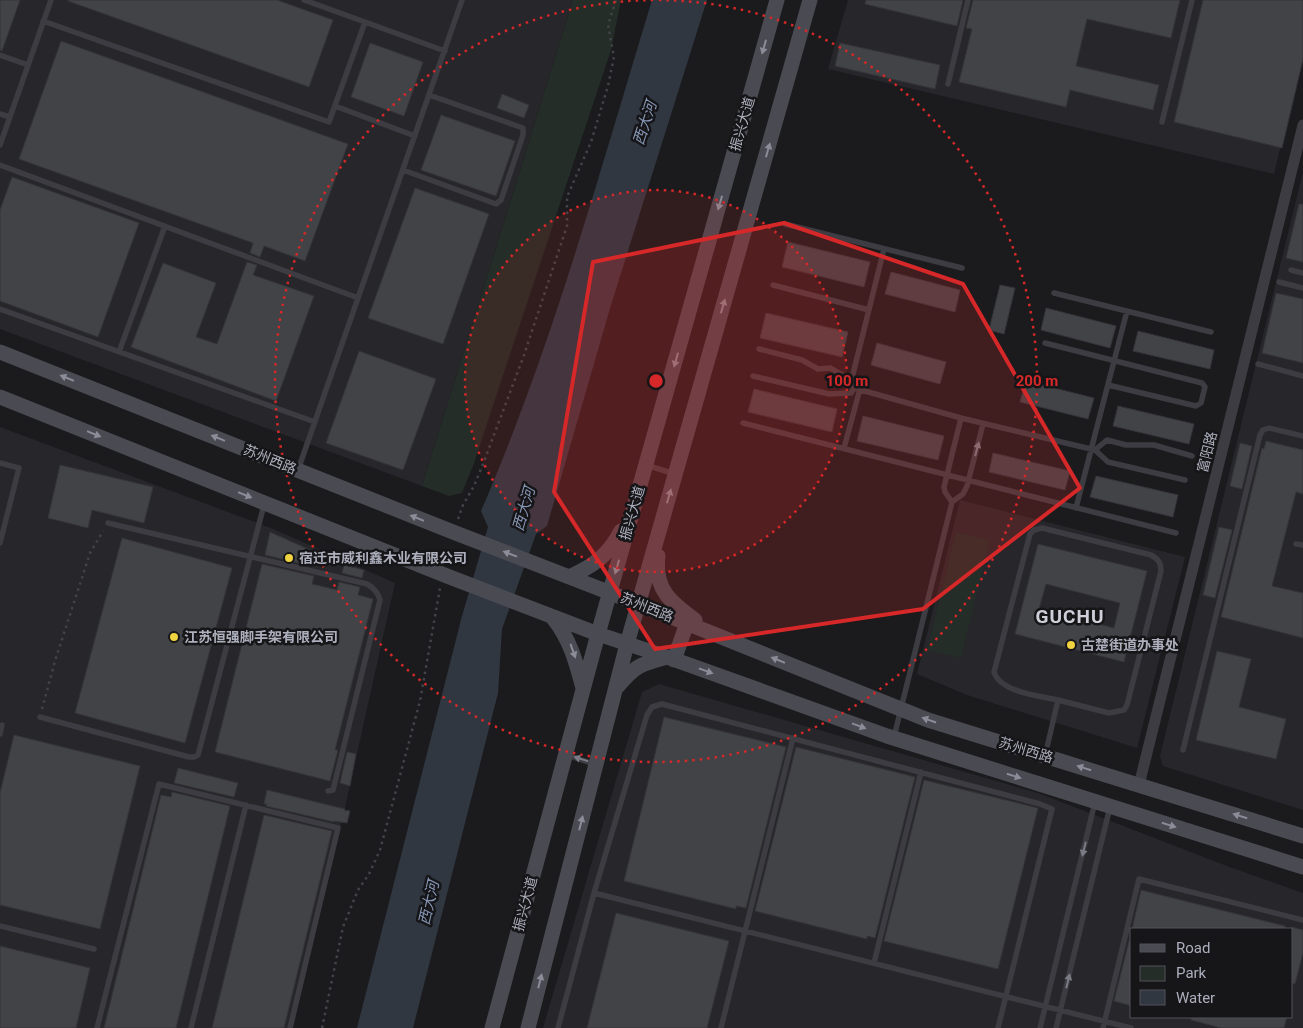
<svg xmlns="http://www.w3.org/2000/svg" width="1303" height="1028" font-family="Roboto,'Noto Sans SC',sans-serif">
  <rect width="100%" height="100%" fill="#1b1b1d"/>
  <path fill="#27262a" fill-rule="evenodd" d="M0,0H573L422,486L0,329Z
    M848,0H1303V54L1274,174L828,69Z
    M1303,172V810L1163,766L1160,756Z
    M0,427L271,528L395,583L346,803L293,1028H0Z
    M960,500L1185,557L1137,748L967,695L917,674Z
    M659,684L1038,793L1227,866L1303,893V1028H543L642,692ZM1132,929H1292V1017H1132Z"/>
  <path fill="#242d27" d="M573,0H621L611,50L473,466L462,493L449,496L422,486Z
    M956,532L990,540L961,658L927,650Z"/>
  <path fill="#303741" d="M652,0H707L611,305L547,526L536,534L502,629L498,693L413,1028H357L462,616L488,527L481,511C552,347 600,171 652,0Z"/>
  <path fill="#424347" stroke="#353539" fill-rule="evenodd" d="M0,0H20L2,51L0,50Z
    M68,0H277L333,20L309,87L68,1Z
    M866,0H963L957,26L865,4Z
    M973,0H1180L1171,38L1087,19L1076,66L1159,85L1153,110L1070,90L1066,107L959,82L972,29L966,28Z
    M1203,0H1303V59L1282,148L1174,122Z
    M61,41L348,144L305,261L264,246L260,257L250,253L253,243L19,159Z
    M370,43L423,62L404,116L351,97Z
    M840,43L940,65L935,89L835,66Z
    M502,94L529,105L524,118L497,108Z
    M441,115L515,141L496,196L421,170Z
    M12,177L139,223L98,337L0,301V210Z
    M415,188L489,214L443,344L368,318Z
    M1299,204H1303V262L1286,258Z
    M788,242L870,262L864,287L782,267Z
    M247,262L257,265L253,275L314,296L276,401L131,347L163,263L216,283L196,337L217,344Z
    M891,272L960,290L955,312L885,294Z
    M1000,285L1015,288L1004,334L989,330Z
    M1276,293L1303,299V363L1262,353Z
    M1046,308L1116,326L1110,348L1041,330Z
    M766,313L848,332L842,357L760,338Z
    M1138,331L1214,350L1210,369L1133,351Z
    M877,343L946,362L940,384L871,365Z
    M359,351L436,379L403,470L326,443Z
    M1026,381L1094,398L1088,419L1020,402Z
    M754,389L837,409L832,432L748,412Z
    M1118,406L1194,424L1189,444L1113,426Z
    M863,416L944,436L938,460L857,441Z
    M1266,441L1303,450V494L1296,492L1272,586L1303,593V638L1221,617L1262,448L1264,449Z
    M1240,443L1252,446L1242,489L1230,486Z
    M993,453L1070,471L1065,490L989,472Z
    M60,465L153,487L144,523L92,510L88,528L48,518Z
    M1096,476L1178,495L1173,517L1090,497Z
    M1219,527L1232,530L1215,598L1203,595Z
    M270,532L319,554L316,567L265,555Z
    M122,538L232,568L185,743L75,713Z
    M1038,544L1147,571L1124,662L1015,634ZM1046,584L1120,603L1114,628L1039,609Z
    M262,564L314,576L312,584L337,590L339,582L360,587L358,595L373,599L335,750H338L330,781L215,752Z
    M344,565L364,570L362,578L342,573Z
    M1217,651L1251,659L1239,707L1286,719L1276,759L1196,740Z
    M664,717L786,747L746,908L736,906V909L624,881Z
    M14,735L140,766L100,929L0,905V793Z
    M796,747L915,777L875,938L867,936V939L755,911Z
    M347,752L356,754L350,786L340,783Z
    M178,768L238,783L234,797L174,783Z
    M924,780L1038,808L998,969L884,941Z
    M267,790L345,809L344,810L350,811L347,823L335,821L334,822L266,806L267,804H264Z
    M172,792L230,806L176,1028H104L161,795L171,797Z
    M264,815L332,831L284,1028H212Z
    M1141,890L1285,926V929H1132Z
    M616,913L729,941L707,1028H587Z
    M1292,927L1303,930V953L1295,984L1292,983Z
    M1129,941H1132V1006L1114,1001Z
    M0,946L90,968L76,1028H0Z
    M1191,1017H1287L1284,1028H1221L1191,1020Z"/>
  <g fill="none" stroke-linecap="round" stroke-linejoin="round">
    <path stroke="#424249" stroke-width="2.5" stroke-dasharray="2.5 4" stroke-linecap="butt" d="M458,519L463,505L474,486L483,464L523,358L567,226V197L591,142L608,86L614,57L608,25L616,0
      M42,709L55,661L90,553L103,531
      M322,1028L343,927L358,890L369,874L380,850L420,701L440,588"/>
    <path stroke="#3c3c42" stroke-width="5.5" d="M304,0L445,51
      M43,21L329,122L365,22
      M0,55L28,65
      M948,84L968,0
      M335,106L415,136
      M0,114L10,117
      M1162,122L1192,0
      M0,145L51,0
      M0,165L358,298
      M403,170L496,204L501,200L523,135V128L429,95
      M785,224L962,268
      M1291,270L1303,273
      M1279,282L1303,288
      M773,285L869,310
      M1054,293L1211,332
      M0,309L315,422
      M1045,343L1202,383L1205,387L1201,403L1196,406L1108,385
      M119,352L165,226
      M1258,364L1303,376
      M753,376L829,394L851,393L854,388L844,376L830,368L818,369L802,360L759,349
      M851,382L884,249
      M854,388L961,418L1095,450
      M743,423L1176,533
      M844,448L860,389
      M0,463L19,468L0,543
      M646,465L675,474
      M298,470L462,0
      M1185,480L1108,462L1095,450L1107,440L1126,445H1154L1192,456
      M952,502L945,492L944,487L961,418
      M1076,508L1127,311
      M108,523L367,584C374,588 378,592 380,600L333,790L328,791
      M1296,544L1303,545
      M40,717L189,757H194L198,755L264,505
      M0,734L2,725
      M894,737L952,502L963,494L967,486L983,424
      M1183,750L1260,435L1263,430L1269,428L1303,436
      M567,755L594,764
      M1045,756L1058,700L1109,713L1124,710L1127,705L1161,571C1161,562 1158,559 1151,555L1042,528L1034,530L1030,534L994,672C1000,692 1039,696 1058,700
      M594,893L1131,1028
      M0,926L94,949
      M874,963L921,772
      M97,1028L159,784L338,828L290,1028
      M191,1028L246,805
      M558,1028L594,893L647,715L652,707L662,704L1040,804L1052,809L998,1028
      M721,1028L793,738
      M1040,1028L1095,802
      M1056,1028L1110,807
      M1103,1028L1139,879L1303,920"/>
    <path stroke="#3c3c42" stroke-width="11" d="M1139,785L1303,125"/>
    <path stroke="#4a4a52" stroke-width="15" d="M0,352L453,532L639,604L928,720L1303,836
      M0,397L447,576L598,634L667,657L887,736L1303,867
      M658,556C654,589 670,602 695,620
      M569,577C593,566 608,556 621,531
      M553,618C570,639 576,662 583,688
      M674,660L687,623
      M618,686C636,665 641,664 667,657
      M492,1028L598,634L777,0
      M528,1028L627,644L810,0"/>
  </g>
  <defs><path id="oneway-solid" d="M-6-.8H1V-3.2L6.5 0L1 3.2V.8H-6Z" transform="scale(1.25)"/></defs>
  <g fill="#8a8c97">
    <use href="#oneway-solid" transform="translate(764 47) rotate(106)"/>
    <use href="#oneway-solid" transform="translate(768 150) rotate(-74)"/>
    <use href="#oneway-solid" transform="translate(720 203) rotate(106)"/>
    <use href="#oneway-solid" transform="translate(723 306) rotate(-74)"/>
    <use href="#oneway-solid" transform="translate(676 360) rotate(106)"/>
    <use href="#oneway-solid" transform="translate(67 378) rotate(-158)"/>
    <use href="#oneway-solid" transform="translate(94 434) rotate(22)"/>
    <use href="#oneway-solid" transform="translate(218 438) rotate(-158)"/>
    <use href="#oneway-solid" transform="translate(245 495) rotate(22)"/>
    <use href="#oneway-solid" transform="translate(669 496) rotate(-74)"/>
    <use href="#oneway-solid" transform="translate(417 518) rotate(-158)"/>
    <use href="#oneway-solid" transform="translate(510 554) rotate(-159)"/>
    <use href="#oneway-solid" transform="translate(617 567) rotate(106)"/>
    <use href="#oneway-solid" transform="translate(573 651) rotate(70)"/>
    <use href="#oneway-solid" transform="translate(778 660) rotate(-158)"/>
    <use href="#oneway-solid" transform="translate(706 671) rotate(20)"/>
    <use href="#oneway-solid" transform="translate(929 720) rotate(-161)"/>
    <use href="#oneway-solid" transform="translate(859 726) rotate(20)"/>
    <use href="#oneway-solid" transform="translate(1084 768) rotate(-163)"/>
    <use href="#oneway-solid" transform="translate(1014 776) rotate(17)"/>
    <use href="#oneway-solid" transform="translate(1240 816) rotate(-163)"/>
    <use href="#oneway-solid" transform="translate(581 823) rotate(-76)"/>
    <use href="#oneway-solid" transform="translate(1169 825) rotate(17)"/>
    <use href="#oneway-solid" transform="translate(540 981) rotate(-76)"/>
  </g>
  <g fill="#7a7b85">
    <use href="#oneway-solid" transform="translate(977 449) rotate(-75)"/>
    <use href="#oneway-solid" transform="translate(581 759) rotate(-163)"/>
    <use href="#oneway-solid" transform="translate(1084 849) rotate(104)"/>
    <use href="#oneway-solid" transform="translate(1068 981) rotate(-76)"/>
  </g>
  <path fill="#d62828" fill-opacity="0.2" stroke="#d62828" stroke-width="4" stroke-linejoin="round" d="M784,223L963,284L1080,488L923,609L655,649L554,492L593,262Z"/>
  <circle cx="656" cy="381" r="191" fill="#d62828" fill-opacity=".12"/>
  <g fill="none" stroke="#d62828" stroke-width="2.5" stroke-dasharray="2.5 5">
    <circle cx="656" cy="381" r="191"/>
    <path d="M659 0A381 381 0 1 1 653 0"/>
  </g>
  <g fill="#efd340" stroke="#161518" stroke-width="2">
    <circle cx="289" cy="558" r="5"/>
    <circle cx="174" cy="637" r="5"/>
    <circle cx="1071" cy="645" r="5"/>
  </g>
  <g text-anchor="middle" stroke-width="5" stroke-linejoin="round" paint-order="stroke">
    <g font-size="14" fill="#adafbc" stroke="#161518">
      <text transform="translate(742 124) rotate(-74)" y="5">振兴大道</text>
      <text transform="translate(1207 452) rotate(-76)" y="5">富阳路</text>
      <text transform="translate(270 459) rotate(22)" y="5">苏州西路</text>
      <text transform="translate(632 513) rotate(-74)" y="5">振兴大道</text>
      <text transform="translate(647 607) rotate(22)" y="5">苏州西路</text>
      <text transform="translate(1026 750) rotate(17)" y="5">苏州西路</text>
      <text transform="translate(525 904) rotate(-75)" y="5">振兴大道</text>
    </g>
    <g font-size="14" font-weight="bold" fill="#adafbc" stroke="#161518" text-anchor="start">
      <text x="299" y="563">宿迁市威利鑫木业有限公司</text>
      <text x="184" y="642">江苏恒强脚手架有限公司</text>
      <text x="1081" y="650">古楚街道办事处</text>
    </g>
    <g font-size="15" font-style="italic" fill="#8697b5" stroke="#161518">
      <text transform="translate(645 123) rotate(-72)" y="5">西大河</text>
      <text transform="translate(524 509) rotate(-74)" y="5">西大河</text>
      <text transform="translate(429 903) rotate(-77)" y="5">西大河</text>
    </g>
    <g font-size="19" font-weight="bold" letter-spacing="1" fill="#cecfd8" stroke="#161518">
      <text x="1070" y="623">GUCHU</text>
    </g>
  </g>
  <circle cx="656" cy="381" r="8" fill="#d62828" stroke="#161518" stroke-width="2.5"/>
  <g font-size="15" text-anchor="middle" font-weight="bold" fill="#d62828" stroke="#161518" stroke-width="5" stroke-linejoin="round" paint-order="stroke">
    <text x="847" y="386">100 m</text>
    <text x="1037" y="386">200 m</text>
  </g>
  <rect x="1130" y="928" width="162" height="90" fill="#161518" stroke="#52535a"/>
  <rect x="1140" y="944" width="25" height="8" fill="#4a4a52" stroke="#52535a"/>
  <text x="1176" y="953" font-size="15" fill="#adafbc">Road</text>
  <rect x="1140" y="966" width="25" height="15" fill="#242d27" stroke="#52535a"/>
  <text x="1176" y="978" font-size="15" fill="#adafbc">Park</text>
  <rect x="1140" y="990" width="25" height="15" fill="#303741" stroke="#52535a"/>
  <text x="1176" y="1003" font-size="15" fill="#adafbc">Water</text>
</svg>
